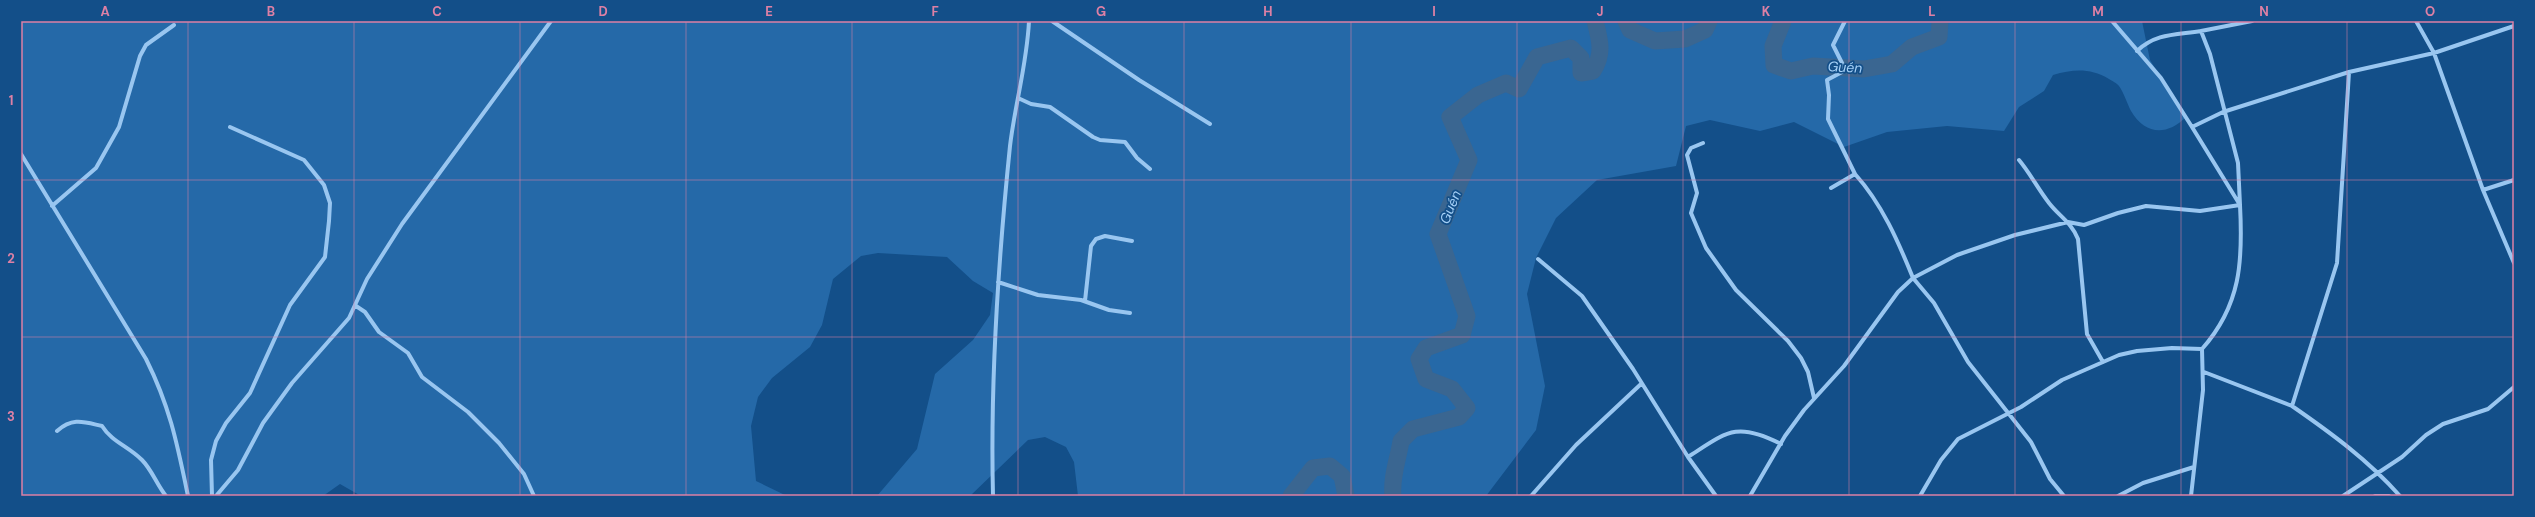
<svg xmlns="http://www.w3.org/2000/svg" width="2535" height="517" font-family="'DM Sans',sans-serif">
  <rect width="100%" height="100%" fill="#134f89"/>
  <path fill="#2569a8" d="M21,21H2142L2150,60L2186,117C2167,136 2145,135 2131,111C2127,103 2124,93 2119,86C2117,83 2112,81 2109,79C2090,68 2074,69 2053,75L2044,91L2019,107L2004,131L1947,126L1887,132L1844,147L1794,122L1760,131L1710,120L1686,126L1676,166L1597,180L1556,218L1536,258L1527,294L1545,386L1536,430L1486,496H1078L1074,462L1066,447L1045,437L1028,440L970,496H877L917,449L935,374L973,340L990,315L993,293L973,281L947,257L878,253L861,256L833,279L822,325L810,347L772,378L758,397L751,426L756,481L787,496H361L340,484L323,496H21Z"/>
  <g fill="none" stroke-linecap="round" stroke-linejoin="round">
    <path stroke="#3a6691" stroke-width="17" d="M1626,21L1630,30L1655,41L1685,39L1705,30L1709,21
      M1783,21L1773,46L1774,65L1791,71L1813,66L1864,69L1892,64L1912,47L1939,37L1940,21
      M1291,496L1313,468L1330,466L1342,476L1346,496
      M1393,496C1391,477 1398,460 1401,441L1413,429L1459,417L1467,408L1452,389L1426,379L1419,359L1426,348L1462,335L1467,316L1438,234L1469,160L1450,117L1478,95L1506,83L1519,89L1537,57L1571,48L1581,58V73L1593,71C1604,54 1600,40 1595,21"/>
    <path stroke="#99c6f0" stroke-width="4" d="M1052,21L1139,80L1210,124
      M1845,21L1833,45L1844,67V71L1827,80L1829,95L1828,119L1855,174
      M2112,21L2161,78L2192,127
      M2252,21L2201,31L2210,54L2238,163L2240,205L2192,127L2223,112L2349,72L2434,53L2514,26
      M2416,21L2434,53L2483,190L2514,263
      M2137,51C2156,33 2176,35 2201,31
      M1018,98L1031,104L1050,107L1093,137L1100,140L1125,142L1137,158L1150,169
      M1703,143L1691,148L1687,155L1697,193L1691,213L1706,248L1736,290L1788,341L1801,358L1808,372L1814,398
      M21,154L146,359C170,407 177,443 188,496
      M2019,160C2030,173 2038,189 2049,203C2059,216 2072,223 2078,239L2087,334L2103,362
      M1831,188L1855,174C1882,204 1898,241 1913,278L1957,255L2015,235L2068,222L2084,225L2118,213L2146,206L2200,211L2240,205C2243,261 2241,305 2202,349
      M2483,190L2514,180
      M52,206L96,168L119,127L140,56L146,45L174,25
      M1538,259L1582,296L1633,369L1688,457L1716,496
      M998,282L1038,295L1081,300L1109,310L1130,313
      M1085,301L1091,246L1096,239L1105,236L1132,241
      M356,306L365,312L379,332L408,353L422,377L468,412L499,443L524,474L534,496
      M2204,372L2292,406L2337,263L2349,72
      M2292,406C2331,433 2368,460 2400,496
      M57,431C73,417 84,422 102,426C112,442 128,446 142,460C152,470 157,485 166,496
      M1688,457C1727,432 1736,421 1781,444
      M212,496L211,460L216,441L226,423L250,393L290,305L325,257L329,221L330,203L324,185L304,160L230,127
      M216,496L238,470L263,423L292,383L349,318L367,279L402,224L551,21
      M993,496C990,379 998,263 1010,146C1015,104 1027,64 1029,21
      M1531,496L1576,445L1641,384
      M1750,496L1785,436L1804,410L1844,366L1898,292L1913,278L1934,303L1968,362L2031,442L2050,479L2064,496
      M1920,496L1941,460L1958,439L2021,407L2062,380L2119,355L2137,351L2172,348L2202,349L2203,390L2191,496
      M2118,496L2143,483L2194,467
      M2343,496L2402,457L2426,435L2443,424L2488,409L2514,387
      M2375,496H2389"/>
  </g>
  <path fill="none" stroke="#dd80a5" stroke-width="1" stroke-opacity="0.55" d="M188,21V496M354,21V496M520,21V496M686,21V496M852,21V496M1018,21V496M1184,21V496M1351,21V496M1517,21V496M1683,21V496M1849,21V496M2015,21V496M2181,21V496M2347,21V496M21,180H2514M21,337H2514"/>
  <g text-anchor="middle" stroke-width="3.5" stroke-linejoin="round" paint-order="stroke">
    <g font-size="14" font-style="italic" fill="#a5d0f7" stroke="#134f89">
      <text transform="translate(1845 67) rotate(3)" y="5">Guén</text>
      <text transform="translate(1450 207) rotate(-68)" y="5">Guén</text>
    </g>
  </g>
  <rect width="2535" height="517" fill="none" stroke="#134f89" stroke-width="44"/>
  <rect x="22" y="22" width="2491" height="473" fill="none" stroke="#dd80a5" stroke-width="1.5"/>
  <g font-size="13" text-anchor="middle" font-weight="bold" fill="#dd80a5">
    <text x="105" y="16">A</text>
    <text x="271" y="16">B</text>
    <text x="437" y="16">C</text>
    <text x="603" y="16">D</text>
    <text x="769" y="16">E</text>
    <text x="935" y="16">F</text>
    <text x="1101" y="16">G</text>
    <text x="1268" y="16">H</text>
    <text x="1434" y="16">I</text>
    <text x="1600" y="16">J</text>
    <text x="1766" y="16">K</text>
    <text x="1932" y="16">L</text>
    <text x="2098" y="16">M</text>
    <text x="2264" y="16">N</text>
    <text x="2430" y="16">O</text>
    <text x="11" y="105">1</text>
    <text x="11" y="263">2</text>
    <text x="11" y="421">3</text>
  </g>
</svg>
